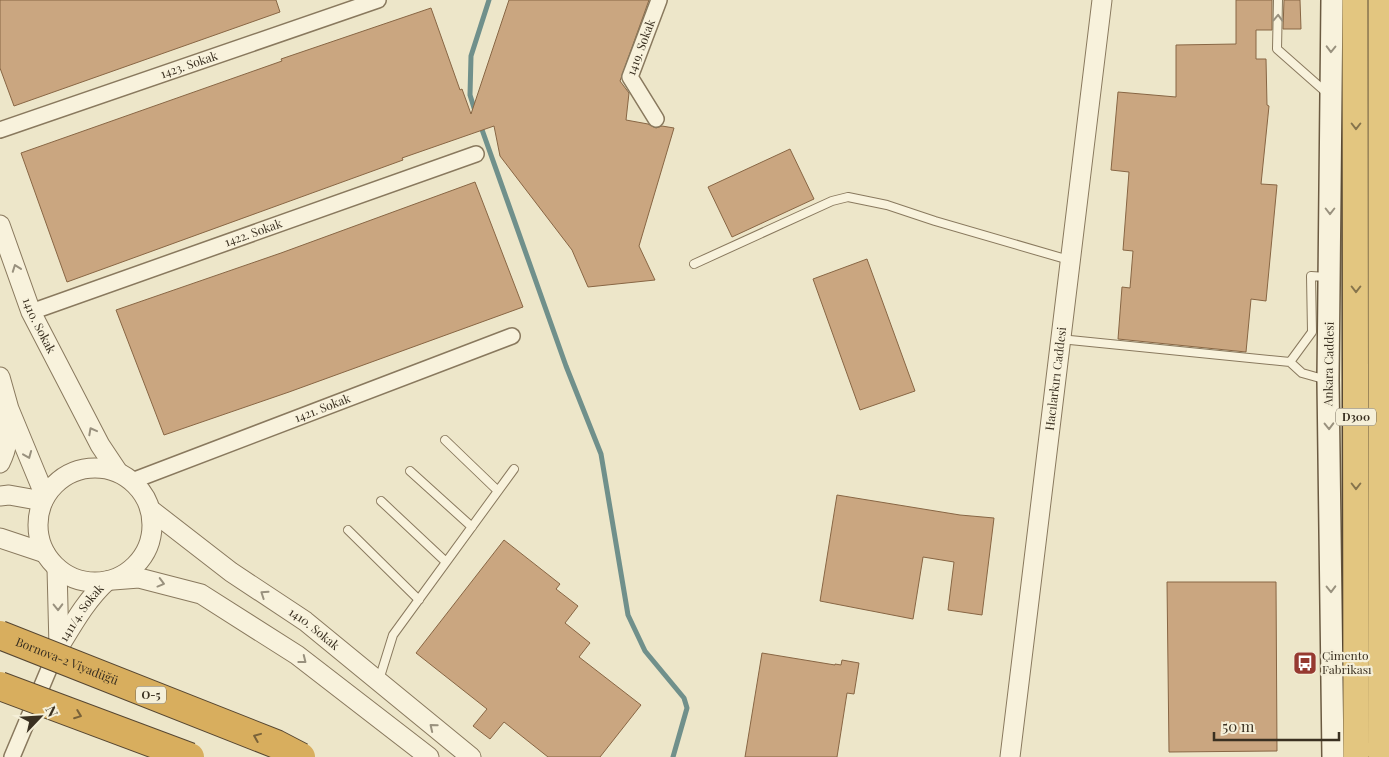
<svg xmlns="http://www.w3.org/2000/svg" width="1389" height="757" font-family="'Playfair Display',serif">
  <rect width="100%" height="100%" fill="#ede6c9"/>
  <g fill="none" stroke-linecap="round" stroke-linejoin="round">
    <path stroke="#70908b" stroke-width="5" d="M475,111L470,95L471,56L489,0
      M480,124L566,366L601,454L628,615L645,651L684,698L687,708L673,757"/>
  </g>
  <path fill="#caa680" stroke="#864" d="M0,0H276L280,12L14,106L0,68Z
    M509,0H649L620,81L629,93L626,120L648,124L656,128L662,126L674,128L639,246L655,280L588,287L572,250L500,156L494,126L402,158L403,160L67,282L21,153L282,61L281,59L431,8L460,90L462,89L471,114Z
    M1236,0H1272V30H1256V59H1266L1267,105L1269,106L1261,184L1277,185L1266,301L1251,299L1246,352L1118,339L1122,287L1130,288L1133,251L1123,250L1129,172L1111,170L1118,92L1176,97V45L1236,44Z
    M1284,0H1300L1301,29H1283Z
    M790,149L814,199L732,237L708,187Z
    M475,182L523,307L289,392L164,435L116,310L281,253Z
    M867,259L915,391L860,410L813,279Z
    M837,495L960,515L994,518L982,615L948,610L954,562L923,557L913,619L820,601Z
    M504,540L560,584L556,589L578,606L565,623L590,643L579,657L641,705L600,757H548L504,722L490,739L473,726L487,709L416,653Z
    M1167,582H1276L1277,751L1169,752Z
    M762,653L835,665V664L841,665L842,660L859,663L854,694L847,693L837,757H745Z"/>
  <g fill="none" stroke-linecap="round" stroke-linejoin="round">
    <g stroke="#89795e" stroke-width="10">
      <path id="service" d="M1278,0L1277,49L1328,94
        M694,264L832,201L848,197L887,205L935,221L1069,260
        M1060,339L1290,362L1302,373L1327,380
        M1290,362L1312,332L1311,276L1327,277
        M445,440L498,491
        M410,471L472,527
        M381,501L446,562
        M348,530L419,600
        M379,680L393,635L514,469"/>
    </g>
    <g stroke="#89795e" stroke-width="18">
      <g id="minor">
        <path id="s1" d="M656,119L630,77L659,0"/>
        <path id="s2" d="M0,130L378,0"/>
        <path id="s3" d="M31,312L476,154"/>
        <path id="s4" d="M132,481L512,336"/>
        <path d="M12,757L57,650"/>
      </g>
    </g>
    <g stroke="#89795e" stroke-width="21">
      <g id="tertiary">
        <path id="s5" d="M0,225L31,312L100,445L118,472"/>
        <path d="M0,377L9,409L45,496"/>
        <path d="M0,463C8,447 9,433 9,415"/>
        <circle cx="95" cy="525" r="57"/>
        <path d="M0,496L9,495L43,501"/>
        <path id="s6" d="M151,510L231,572L305,621L471,757"/>
        <path d="M0,538L45,553"/>
        <path d="M57,568L59,647"/>
        <path d="M113,580L139,578L201,594L297,655L429,757"/>
        <path id="s7" d="M59,647C73,624 87,599 107,581"/>
        <path id="s8" d="M1010,757L1102,0"/>
      </g>
    </g>
    <g stroke="#6b5a41" stroke-width="24">
      <path id="secondary" d="M1332,0L1328,380L1333,757"/>
    </g>
    <g stroke="#574732" stroke-width="28">
      <path id="trunk" d="M1355,0L1356,757
        M1381,0V757"/>
    </g>
    <use href="#service" stroke="#f8f2dc" stroke-width="8"/>
    <use href="#minor" stroke="#f8f2dc" stroke-width="15"/>
    <use href="#tertiary" stroke="#f8f2dc" stroke-width="19"/>
    <use href="#secondary" stroke="#f8f2dc" stroke-width="21"/>
    <use href="#trunk" stroke="#e3c680" stroke-width="25"/>
    <g stroke="#574732" stroke-width="30" stroke-linecap="butt">
      <g id="motorway-bridge">
        <path id="s9" d="M0,635L276,744L301,757"/>
        <path d="M0,686L190,757"/>
      </g>
    </g>
    <use href="#motorway-bridge" stroke="#d8ae5e" stroke-width="28"/>
  </g>
  <defs><path id="oneway-chevron" d="M-2-3.5L2.5 0L-2 3.5" fill="none" stroke-width="1.6" stroke-linecap="round" stroke-linejoin="round" transform="scale(1.25)"/></defs>
  <g stroke="#99917e">
    <use href="#oneway-chevron" transform="translate(1278 18) rotate(-88)"/>
    <use href="#oneway-chevron" transform="translate(1331 49) rotate(91)"/>
    <use href="#oneway-chevron" transform="translate(1330 211) rotate(90)"/>
    <use href="#oneway-chevron" transform="translate(16 268) rotate(-110)"/>
    <use href="#oneway-chevron" transform="translate(1329 426) rotate(89)"/>
    <use href="#oneway-chevron" transform="translate(92 431) rotate(-118)"/>
    <use href="#oneway-chevron" transform="translate(28 455) rotate(68)"/>
    <use href="#oneway-chevron" transform="translate(161 583) rotate(15)"/>
    <use href="#oneway-chevron" transform="translate(1331 589) rotate(89)"/>
    <use href="#oneway-chevron" transform="translate(264 594) rotate(-146)"/>
    <use href="#oneway-chevron" transform="translate(58 607) rotate(89)"/>
    <use href="#oneway-chevron" transform="translate(303 660) rotate(38)"/>
    <use href="#oneway-chevron" transform="translate(433 727) rotate(-141)"/>
  </g>
  <g stroke="#86744c">
    <use href="#oneway-chevron" transform="translate(1356 126) rotate(90)"/>
    <use href="#oneway-chevron" transform="translate(1356 289) rotate(90)"/>
    <use href="#oneway-chevron" transform="translate(1356 486) rotate(90)"/>
  </g>
  <g stroke="#796239">
    <use href="#oneway-chevron" transform="translate(78 715) rotate(21)"/>
    <use href="#oneway-chevron" transform="translate(257 737) rotate(-158)"/>
  </g>
  <defs>
    <g id="bus-square" transform="scale(1.25)"><rect x="-9" y="-9" width="18" height="18" rx="4" fill="#963930" stroke="#f5efd8"/><path d="M-5-6H5V4H4V6H2V4H-2V6H-4V4H-5ZM-3.5-4V0h7V-4ZM-3.5 1.2v1.5H-2V1.2ZM2 1.2v1.5H3.5V1.2Z" fill="#fff"/></g>
  </defs>
  <g fill-rule="evenodd">
    <use href="#bus-square" x="1305" y="663"/>
  </g>
  <g text-anchor="middle" stroke-width="4.5" stroke-linejoin="round" paint-order="stroke">
    <g fill="#f5efd8" stroke="#726958" stroke-width="1">
      <rect x="1336" y="408.5" width="40" height="17" rx="4"/>
      <rect x="136" y="686.5" width="30" height="17" rx="4"/>
    </g>
    <g font-size="11" font-weight="bold" fill="#3a3021">
      <text x="1356" y="421">D300</text>
      <text x="151" y="699">O-5</text>
    </g>
    <g font-size="12" fill="#3a3021" stroke="#f5efd8">
      <text dy="4" stroke="none"><textPath href="#s1" startOffset="81">1419. Sokak</textPath></text>
      <text dy="4" stroke="none"><textPath href="#s2" startOffset="200">1423. Sokak</textPath></text>
      <text dy="4" stroke="none"><textPath href="#s3" startOffset="236">1422. Sokak</textPath></text>
      <text dy="4" stroke="none"><textPath href="#s5" startOffset="108">1410. Sokak</textPath></text>
      <text transform="translate(1329 364) rotate(-89)" y="4">Ankara Caddesi</text>
      <text dy="4" stroke="none"><textPath href="#s8" startOffset="381">Hacılarkırı Caddesi</textPath></text>
      <text dy="4" stroke="none"><textPath href="#s4" startOffset="204">1421. Sokak</textPath></text>
      <text dy="4" stroke="none"><textPath href="#s7" startOffset="41">1411/4. Sokak</textPath></text>
      <text dy="4" stroke="none"><textPath href="#s6" startOffset="202">1410. Sokak</textPath></text>
      <text dy="4" stroke="none"><textPath href="#s9" startOffset="72">Bornova-2 Viyadüğü</textPath></text>
    </g>
    <g font-size="12" fill="#3a3021" stroke="#f5efd8" text-anchor="start">
      <text x="1322" y="660">Çimento<tspan x="1322" dy="14">Fabrikası</tspan></text>
    </g>
  </g>
  <g transform="translate(40 717) rotate(65)" stroke="#f5efd8" stroke-width="4" paint-order="stroke">
  <path d="M0-4L9 19L0 12L-9 19Z" fill="#3a3021"/>
  <text y="-8" font-size="14" font-weight="bold" text-anchor="middle" fill="#3a3021">N</text>
  </g>
  <path d="M1214 732v8h125v-8" fill="none" stroke="#3a3021" stroke-width="2.5"/>
  <text x="1222" y="732" font-size="15" fill="#3a3021" stroke="#f5efd8" stroke-width="4" paint-order="stroke">50 m</text>
</svg>
